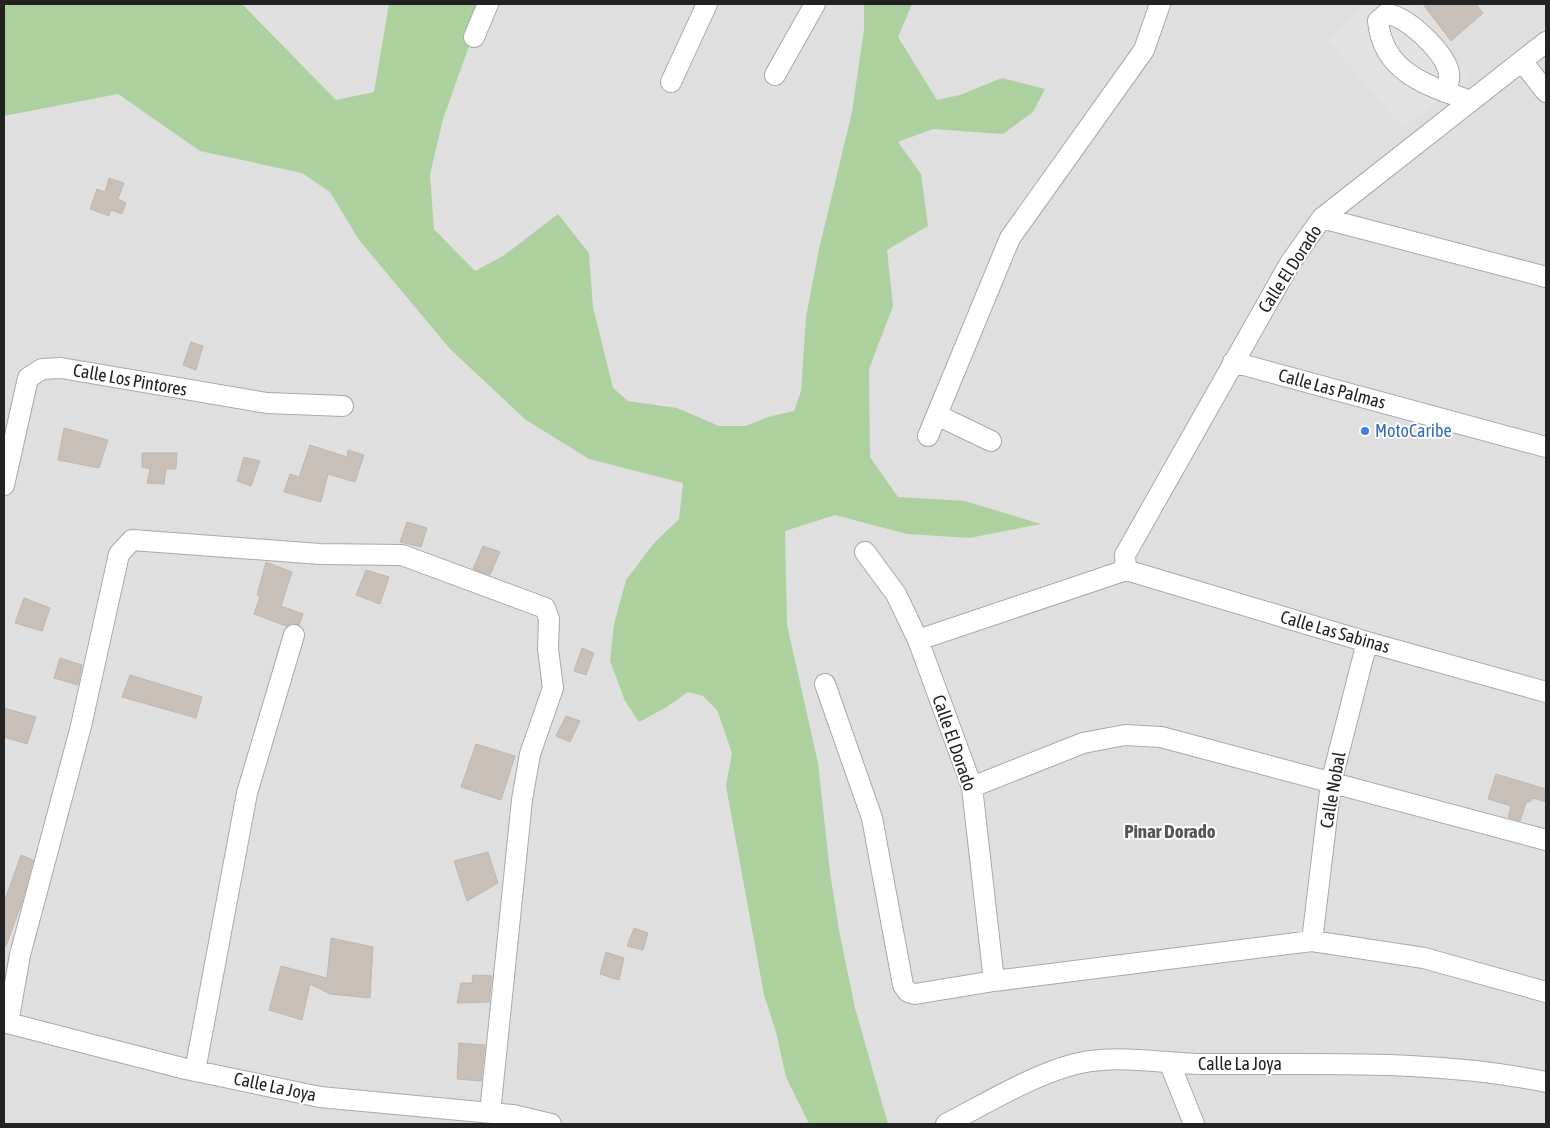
<svg xmlns="http://www.w3.org/2000/svg" width="1550" height="1128" font-family="'Asap Condensed',sans-serif">
  <rect width="100%" height="100%" fill="#f2efe9"/>
  <path fill="#e0dfdf" d="M4,4H1546V1124H4Z"/>
  <path fill="#add19e" d="M4,4H242L336,100L374,92L389,4H484L443,119L430,175L434,229L475,271L503,256L558,214L589,253L593,307L613,388L628,401L677,408L719,426H746L768,417L794,411L801,391L806,317L819,249L852,112L864,29V4H912L898,37L937,100L960,95L1002,78L1045,89L1033,112L1003,134L933,129L898,142L921,174L928,226L887,250L893,306L869,369L870,457L898,497L965,501L1041,524L969,538L907,534L835,515L785,531L787,625L818,763L830,872L839,930L855,1008L888,1124H809L786,1077L776,1032L764,995L726,786L732,753L717,710L703,696L688,692L667,707L639,722L625,701L610,661L614,624L626,580L654,543L679,519L683,483L589,459L526,420L450,349L359,240L330,192L302,173L200,151L118,94L4,116Z"/>
  <path fill="#e2e2e2" d="M1364,4H1415L1470,79L1402,127L1328,41Z"/>
  <path fill="#c7bfb8" stroke="#c4b6ab" d="M1423,4H1476L1483,13L1451,41Z
    M109,178L124,183L118,199L126,203L122,214L111,210L109,216L90,209L97,189L105,192Z
    M191,342L203,346L196,370L183,365Z
    M64,428L108,440L99,468L58,460Z
    M310,445L347,457L348,450L364,455L355,482L328,474L321,502L284,492L290,474L299,477Z
    M142,453H177L176,469H166L164,484L147,483L150,469L142,467Z
    M244,457L260,461L251,486L237,481Z
    M407,522L427,528L421,547L400,542Z
    M483,546L500,552L490,575L473,569Z
    M266,562L292,572L281,606L303,614L299,625L292,623L286,626L254,614L260,596L257,595Z
    M366,570L389,577L380,604L356,595Z
    M24,598L50,608L42,631L15,623Z
    M582,648L594,653L586,675L574,671Z
    M60,658L82,665L78,685L54,678Z
    M130,675L202,697L196,718L122,697Z
    M4,708L36,717L27,744L4,737Z
    M566,716L580,721L570,742L556,736Z
    M476,744L515,756L501,800L461,787Z
    M1496,774L1546,789V802L1533,798L1531,801L1526,803L1520,821L1508,817L1511,806L1488,799Z
    M488,852L498,883L467,901L454,861Z
    M21,855L33,860L22,902L6,946L4,945V902Z
    M634,928L648,933L643,950L627,946Z
    M331,938L373,947L370,998L330,994L310,984L302,1020L269,1010L281,966L327,978Z
    M606,952L624,958L619,980L600,974Z
    M473,975L492,976L489,1002L457,1003L461,983H472Z
    M459,1043L485,1045L481,1081L457,1079Z"/>
  <g fill="none" stroke-linecap="round" stroke-linejoin="round">
    <g stroke="#a9a9a9" stroke-width="22">
      <path id="minor" d="M474,37L488,4
        M1522,61L1546,92
        M775,75L815,4
        M671,82L707,4
        M1445,92C1448,84 1451,78 1448,69C1441,49 1407,16 1386,14L1378,21C1383,73 1428,86 1471,101
        M1322,218L1546,277
        M1233,362L1546,447
        M937,415L991,441
        M928,436L1010,238L1144,50L1160,4
        M4,485L28,378L42,369L61,368L267,403L343,406
        M865,552L896,594L918,640L972,787L994,981
        M1126,570L1125,555L1290,263L1322,218L1546,42
        M1126,570L1367,642L1546,692
        M918,640L1126,570
        M825,684L872,818L903,985L908,992L915,994L994,981L1312,941L1424,958L1546,992
        M972,787L1083,743L1125,735L1161,737L1546,840
        M1312,941L1331,783L1367,642
        M4,1022L186,1069L320,1097L513,1115L551,1124
        M8,1023L20,955L81,726L119,554L132,540L320,554L402,555L545,608L549,619L548,649L553,688L530,754L522,800L490,1113
        M1170,1064L1194,1124
        M195,1071L247,793L294,635
        M946,1124C987,1103 1045,1067 1091,1061C1129,1056 1169,1064 1208,1064C1321,1065 1435,1059 1546,1082"/>
    </g>
    <use href="#minor" stroke="#fff" stroke-width="20"/>
  </g>
  <circle fill="#3f7fe0" stroke="#fff" stroke-width="2" cx="1365" cy="431" r="5"/>
  <g text-anchor="middle" stroke-width="4" stroke-linejoin="round" paint-order="stroke">
    <g font-size="18" fill="#222" stroke="#fff">
      <text transform="translate(1290 269) rotate(-57)" y="6">Calle El Dorado</text>
      <text transform="translate(130 380) rotate(10)" y="6">Calle Los Pintores</text>
      <text transform="translate(1332 389) rotate(15)" y="6">Calle Las Palmas</text>
      <text transform="translate(1335 632) rotate(16)" y="6">Calle Las Sabinas</text>
      <text transform="translate(954 743) rotate(71)" y="6">Calle El Dorado</text>
      <text transform="translate(1333 790) rotate(-80)" y="6">Calle Nobal</text>
      <text x="1240" y="1070">Calle La Joya</text>
      <text transform="translate(275 1087) rotate(12)" y="6">Calle La Joya</text>
    </g>
    <g font-size="18" fill="#366cbe" stroke="#fff" text-anchor="start">
      <text x="1375" y="437">MotoCaribe</text>
    </g>
    <g font-size="19" font-weight="bold" fill="#555" stroke="#fff">
      <text x="1170" y="838">Pinar Dorado</text>
    </g>
  </g>
  <rect width="1550" height="1128" fill="none" stroke="#222222" stroke-width="10"/>
</svg>
